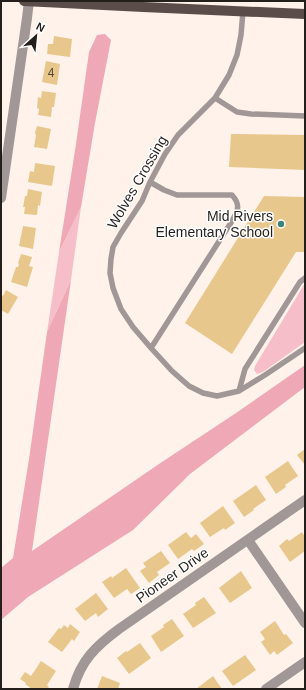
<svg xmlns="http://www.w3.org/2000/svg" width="306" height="690" font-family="Helvetica,sans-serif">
  <rect width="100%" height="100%" fill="#fff2ea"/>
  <path fill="#f6bec8" d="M81,207L71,280L47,332L59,252Z
    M305,283V342L263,372L257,374L254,370L255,366Z"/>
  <path fill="#efa8b5" d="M105,34L111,40L95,123L81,207L59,252L76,144L89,52L97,35Z
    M71,280L32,551L159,464L239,411L305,365V387L190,474L133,530L28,597L1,620V568L13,558L29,459L47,332Z"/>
  <path fill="#e8c78c" d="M54,36L72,39L70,57L47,54L48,44H53Z
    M46,61L60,64L57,85L42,82Z
    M42,91L56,93L54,107H52L51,117L38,115L39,109L37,108L38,97L41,98Z
    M37,126L51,129L47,149L34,147L36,135L35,133Z
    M231,134L305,135V170L229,167Z
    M35,163L55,166L52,186L28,182L30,171L34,172Z
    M28,189L42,192L40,206L38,205L37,215L24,214L25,207H23L25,196H27Z
    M264,196L305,197V252H296L232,354L185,323Z
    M23,226L36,228L33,249L19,246Z
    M21,254L32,257L29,266L33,267L27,287L11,282L16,267H18L19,264L18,263Z
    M6,290L18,297L8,314L1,310V295L3,296Z
    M305,449V465L297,455Z
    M288,461L298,476L285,485L286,487L276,494L265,477Z
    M256,485L266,500L253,509L254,510L244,517L233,501Z
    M223,506L235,523L225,530L224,528L210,537L200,523Z
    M186,532L191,538L196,534L204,544L194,551L192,549L178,559L168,545Z
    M302,532L305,537V551L290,562L279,546L287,539L289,541Z
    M161,551L170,563L157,572L159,575L149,583L140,571L146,567L143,563Z
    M126,568L140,588L131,594L127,589L114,598L102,582L111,576L112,578Z
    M241,571L252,588L230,603L219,588Z
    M96,593L108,609L98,617L96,613L85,621L75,609Z
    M204,597L216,613L193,628L183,614L196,605L195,603Z
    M172,619L184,636L161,652L151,636L164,627L163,625Z
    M275,621L284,635L286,634L293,643L277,655L274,651L270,655L261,642L265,639L260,632Z
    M70,624L80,632L74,641L72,639L62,652L48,642L59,628L61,629L64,625L68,628Z
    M140,643L151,658L129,674L117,658L126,651L127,652Z
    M245,655L256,670L233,686L222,671Z
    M41,661L56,671L47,685L49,687L47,689H32L25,684L26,683L20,679L25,672L31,676Z
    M102,676L120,683L118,689H97Z
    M213,676L222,689H196Z"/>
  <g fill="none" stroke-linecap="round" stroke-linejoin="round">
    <path stroke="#a09796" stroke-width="5.5" d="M243,11L241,35L237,55L229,75L215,98L178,135L165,154L150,182L142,201L121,233L113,247L111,259L110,273L113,288L121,309L133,327L151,348L172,371L189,386L203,393L217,396L239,391L265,375L305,348
      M215,98L237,112L251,114L305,116
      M150,182L164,190L177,195H232C241,205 238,210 232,221L151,348
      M239,391L245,369L300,282L305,278"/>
    <path stroke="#a09796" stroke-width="10" d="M1,198L27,18L29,1
      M248,540L305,623
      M73,689C81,660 96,646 119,629L305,500
      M266,689L305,662"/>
    <path stroke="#5a4c49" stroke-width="10" d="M24,1L143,7L305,14"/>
  </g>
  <circle fill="#3e837a" stroke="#fff" stroke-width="1.5" cx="281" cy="224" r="4"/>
  <g text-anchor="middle" stroke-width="3" stroke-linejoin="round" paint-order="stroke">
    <g font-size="12" fill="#564937">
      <text x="51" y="77">4</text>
    </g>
    <g font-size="14" fill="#251f1b" stroke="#fff">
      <text transform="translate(137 182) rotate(-60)" y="5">Wolves Crossing</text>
      <text transform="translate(172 575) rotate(-35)" y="5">Pioneer Drive</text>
    </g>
    <g font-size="14" fill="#251f1b" stroke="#fff" text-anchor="end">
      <text x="273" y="221">Mid Rivers<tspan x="273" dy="16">Elementary School</tspan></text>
    </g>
  </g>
  <rect width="306" height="690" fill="none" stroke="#251f1b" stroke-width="4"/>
  <g transform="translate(36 36) rotate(27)" stroke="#ffffff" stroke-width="3" paint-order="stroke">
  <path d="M0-3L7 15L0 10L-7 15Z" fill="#251f1b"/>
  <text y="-6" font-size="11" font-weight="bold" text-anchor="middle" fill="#251f1b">N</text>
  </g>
</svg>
